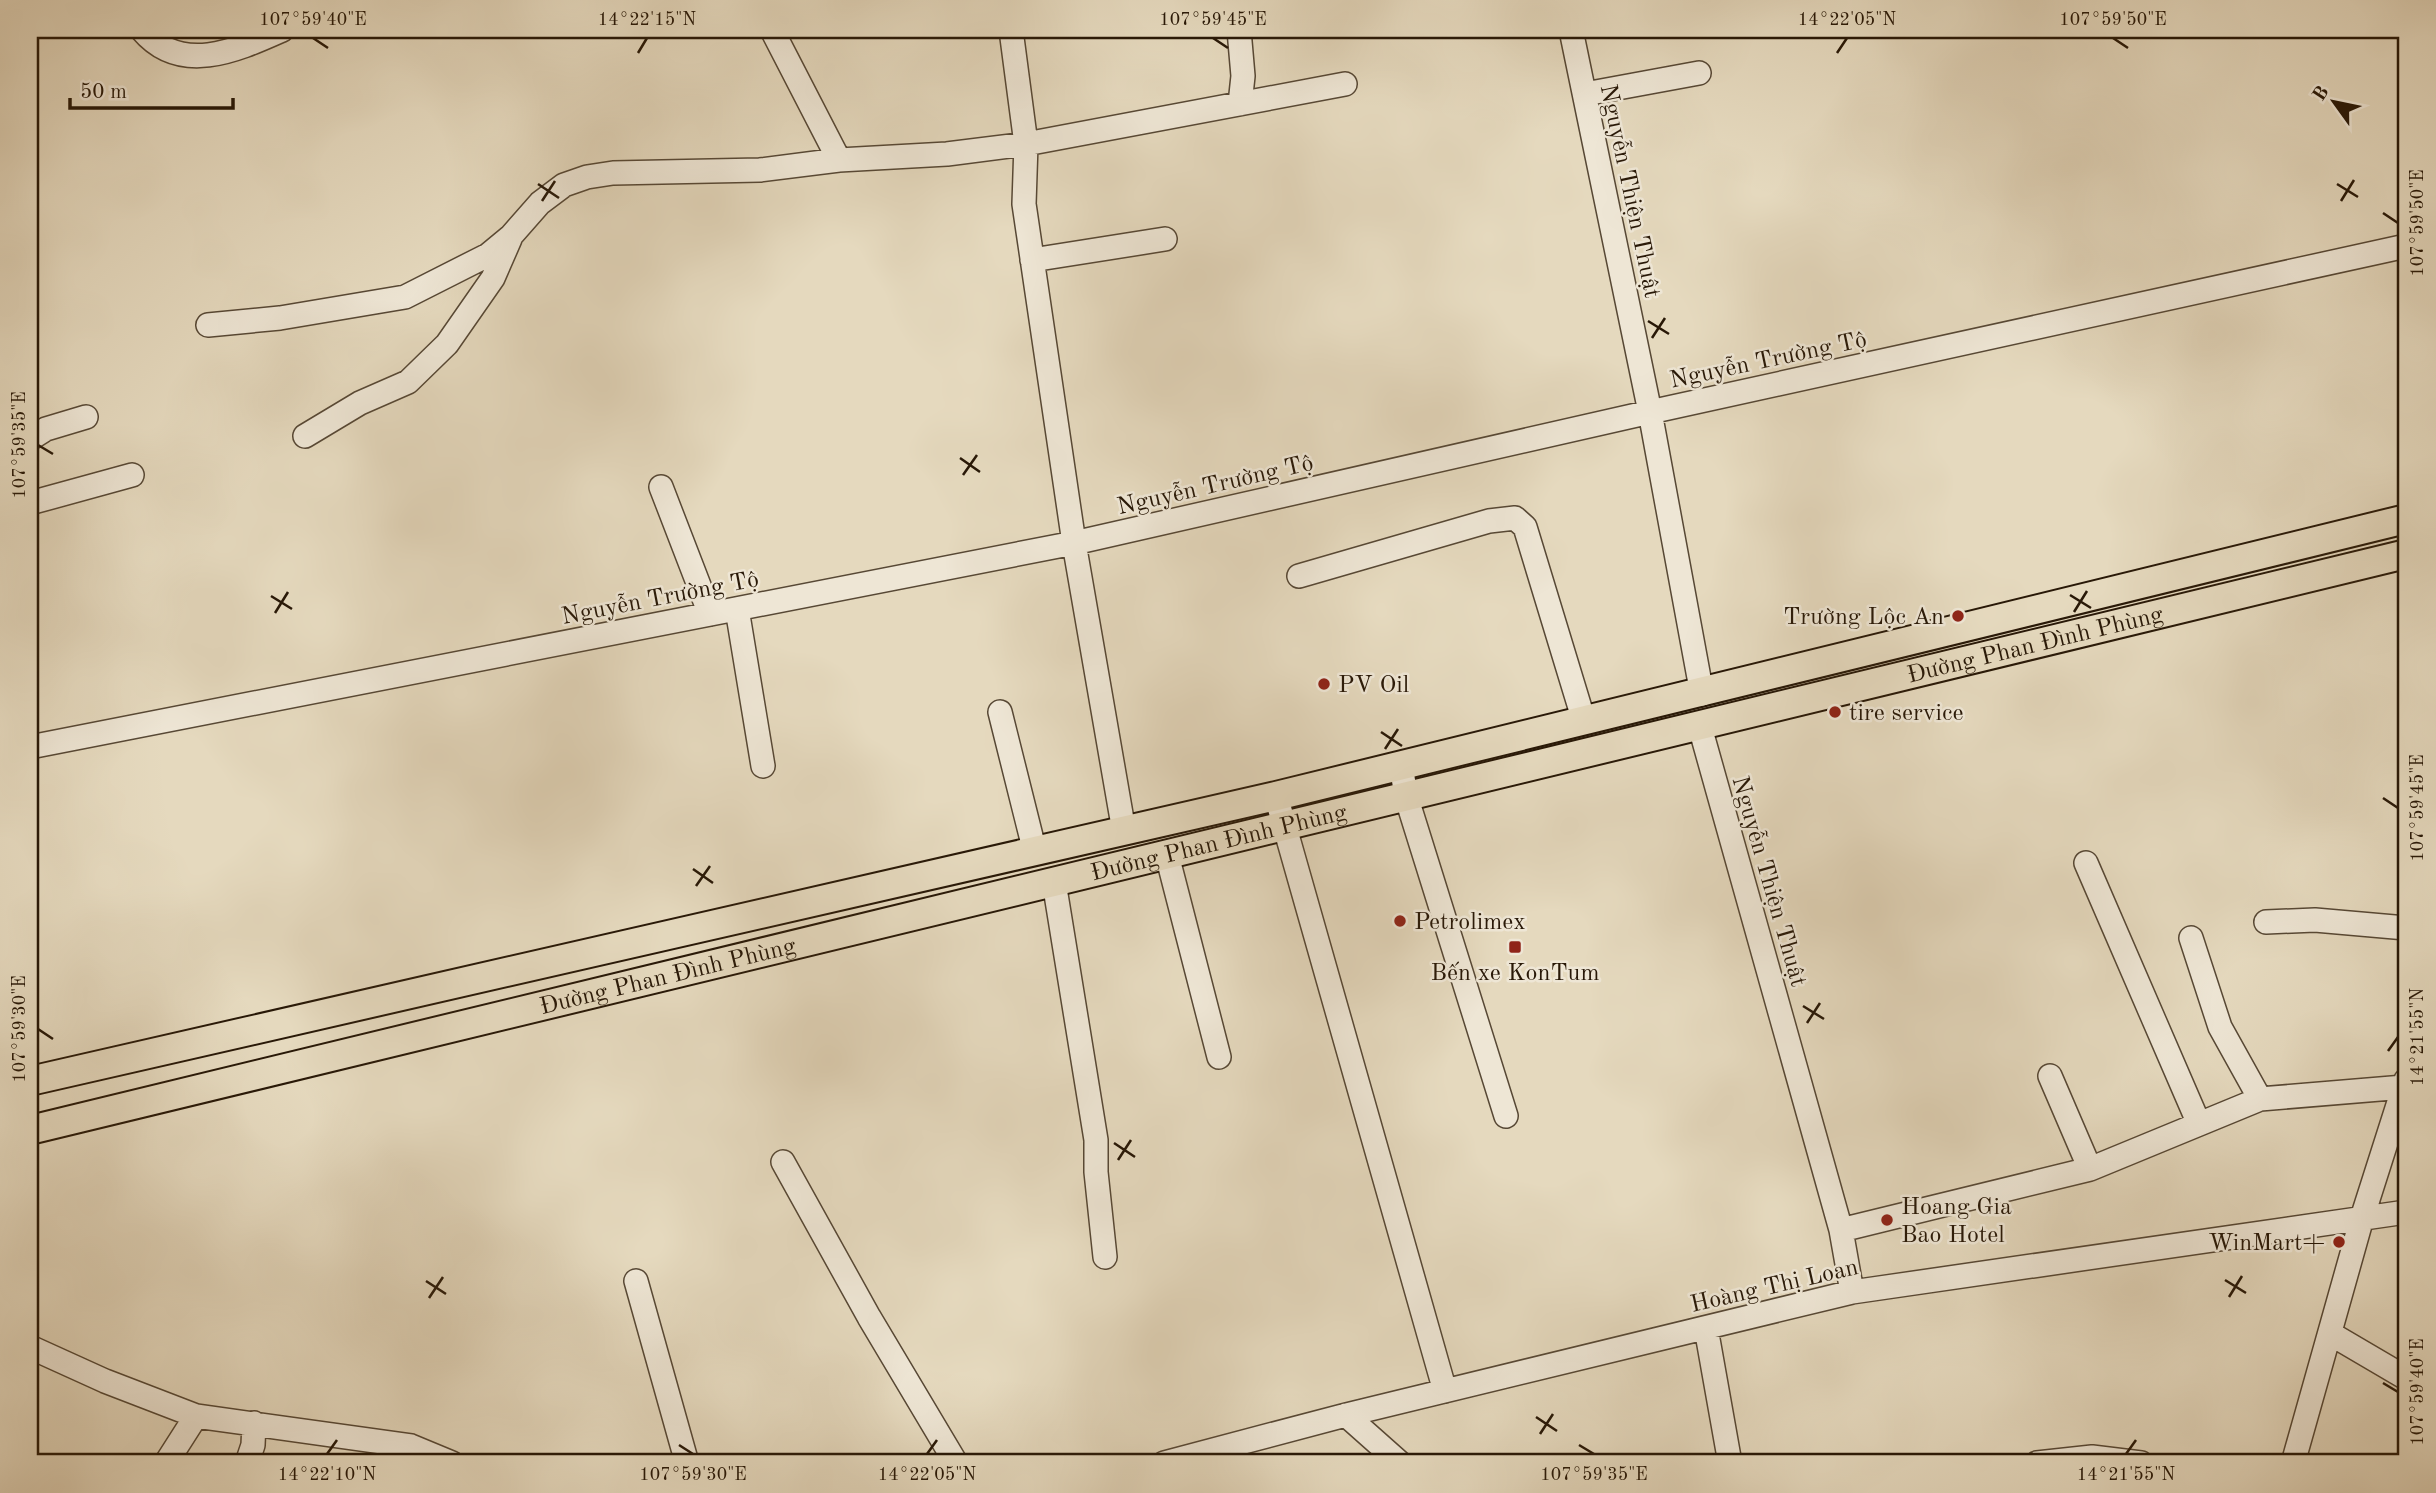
<svg xmlns="http://www.w3.org/2000/svg" width="2436" height="1493" font-family="'Old Standard TT',serif">
  <rect width="100%" height="100%" fill="#e5d9be"/>
  <filter id="stains"><feTurbulence type="fractalNoise" baseFrequency=".00286" numOctaves="4"/><feColorMatrix values="0 0 0 0 .2 0 0 0 0 .09 0 0 0 0 .02 0 0 0 .5 -.17"/></filter>
  <radialGradient id="worn" r=".72"><stop offset=".6" stop-color="#630" stop-opacity="0"/><stop offset="1" stop-color="#630" stop-opacity=".3"/></radialGradient>
  <g fill="none" stroke-linecap="round" stroke-linejoin="round">
    <g stroke="#574835" stroke-width="26">
      <path id="minor" d="M142,30C181,76 237,50 282,30
        M772,30L839,160
        M1011,30L1026,144L1024,204L1074,543L1124,831
        M1239,30L1243,76L1240,104
        M1571,30L1650,412L1702,694
        M1585,94L1699,73
        M1032,260L1165,239
        M208,325L280,318L405,297L488,255L511,236L540,203L564,185L587,177L613,173L760,170L839,160L947,154L1026,144L1345,84
        M305,436L360,403L408,382L447,344L493,278L510,239
        M30,439L46,429L86,417
        M661,487L710,614
        M30,503L132,475
        M1299,576L1489,521L1515,518L1525,527L1584,721
        M737,609L763,766
        M1000,712L1035,852
        M1700,727L1841,1230L1852,1292
        M30,747L1074,543L1650,412L2406,246
        M1401,765L1406,796L1506,1116
        M1276,796L1445,1391
        M1167,855L1219,1057
        M2086,863L2199,1124
        M1054,882L1096,1140V1172L1105,1257
        M2266,922L2315,920L2406,928
        M2191,938L2220,1027L2260,1099
        M2050,1076L2090,1169
        M783,1162L869,1317L956,1463
        M1841,1230L2090,1169L2260,1099L2404,1087
        M636,1281L687,1463
        M1706,1328L1730,1463
        M2331,1334L2406,1378
        M30,1347L105,1381L196,1416L411,1446L452,1463
        M1346,1415L1400,1463
        M166,1463L196,1416
        M247,1463L253,1445L254,1423
        M1164,1463L1346,1415L1852,1292L2406,1212
        M2037,1463L2092,1457L2141,1463
        M2293,1463L2362,1218L2406,1080"/>
    </g>
    <g stroke="#281807" stroke-width="32">
      <g id="major">
        <path d="M30,1081L1276,796L2406,519"/>
        <path id="s1" d="M30,1130L2406,554"/>
      </g>
    </g>
    <use href="#minor" stroke="#eee6d5" stroke-width="23"/>
    <use href="#major" stroke="#e5d9be" stroke-width="28"/>
  </g>
  <path fill="none" stroke="#281807" stroke-width="2.5" d="M313,38L328,48M1213,38L1228,48M2113,38L2128,48M638,53L647,38M1837,53L1847,38M538,184L559,198M2337,184L2358,197M542,201L555,181M2341,201L2354,180M2383,213L2398,223M1648,321L1669,334M1652,338L1665,318M38,445L53,454M960,458L980,472M963,475L977,455M2070,595L2091,608M271,596L292,609M2074,612L2087,591M275,613L288,592M1381,732L1402,746M1385,749L1398,729M2383,798L2398,808M693,869L713,883M696,886L710,866M1803,1006L1824,1019M1807,1023L1820,1003M38,1029L53,1039M2388,1051L2398,1037M1114,1143L1135,1157M1118,1160L1131,1140M2225,1280L2246,1293M426,1281L446,1294M2229,1297L2242,1276M429,1298L443,1277M2383,1383L2398,1392M1536,1417L1557,1431M1540,1434L1553,1414M679,1445L693,1454M1579,1445L1594,1454M327,1454L337,1440M927,1454L937,1440M2126,1454L2136,1440"/>
  <g fill="#8f2418" stroke="#eee6d5" stroke-width="2.5">
    <circle cx="1958" cy="616" r="7"/>
    <circle cx="1324" cy="684" r="7"/>
    <circle cx="1835" cy="712" r="7"/>
    <circle cx="1400" cy="921" r="7"/>
    <rect x="1508" y="940" width="14" height="14" rx="3.5"/>
    <circle cx="1887" cy="1220" r="7"/>
    <circle cx="2339" cy="1242" r="7"/>
  </g>
  <g text-anchor="middle" stroke-width="5" stroke-linejoin="round" paint-order="stroke">
    <g font-size="24" fill="#281807" stroke="#eee6d5">
      <text transform="translate(1631 191) rotate(78)" y="8">Nguyễn Thiện Thuật</text>
      <text transform="translate(1768 359) rotate(-12)" y="8">Nguyễn Trường Tộ</text>
      <text transform="translate(1215 484) rotate(-13)" y="8">Nguyễn Trường Tộ</text>
      <text transform="translate(660 597) rotate(-11)" y="8">Nguyễn Trường Tộ</text>
      <text dy="8" stroke="none"><textPath href="#s1" startOffset="2063">Đường Phan Đình Phùng</textPath></text>
      <text dy="8" stroke="none"><textPath href="#s1" startOffset="1223">Đường Phan Đình Phùng</textPath></text>
      <text transform="translate(1770 881) rotate(74)" y="8">Nguyễn Thiện Thuật</text>
      <text dy="8" stroke="none"><textPath href="#s1" startOffset="656">Đường Phan Đình Phùng</textPath></text>
      <text transform="translate(1774 1285) rotate(-13)" y="8">Hoàng Thị Loan</text>
    </g>
    <g font-size="24" fill="#281807" stroke="#eee6d5" text-anchor="start">
      <text x="1944" y="624" text-anchor="end">Trường Lộc An</text>
      <text x="1338" y="692">PV Oil</text>
      <text x="1849" y="720">tire service</text>
      <text x="1414" y="929">Petrolimex</text>
      <text x="1515" y="980" text-anchor="middle">Bến xe KonTum</text>
      <text x="1901" y="1214">Hoang Gia<tspan x="1901" dy="28">Bao Hotel</tspan></text>
      <text x="2325" y="1250" text-anchor="end">WinMart+</text>
    </g>
  </g>
  <rect width="2436" height="1493" fill="none" stroke="#e5d9be" stroke-width="77"/>
  <g transform="translate(2334 102) rotate(303)" stroke="#eee6d5" stroke-width="5" paint-order="stroke">
  <path d="M0-5L12 26L0 18L-12 26Z" fill="#281807"/>
  <text y="-10" font-size="19" font-weight="bold" text-anchor="middle" fill="#281807">B</text>
  </g>
  <path d="M70 98v10h163v-10" fill="none" stroke="#281807" stroke-width="3.5"/>
  <text x="80" y="98" font-size="21" fill="#281807" stroke="#eee6d5" stroke-width="5" paint-order="stroke">50 m</text>
  <rect x="38" y="38" width="2360" height="1416" fill="none" stroke="#281807" stroke-width="2.5"/>
  <g font-size="18" text-anchor="middle" fill="#281807">
    <text x="313" y="25">107°59'40"E</text>
    <text x="647" y="25">14°22'15"N</text>
    <text x="1213" y="25">107°59'45"E</text>
    <text x="1847" y="25">14°22'05"N</text>
    <text x="2113" y="25">107°59'50"E</text>
    <text transform="translate(2417 223) rotate(-90)" y="6">107°59'50"E</text>
    <text transform="translate(19 445) rotate(-90)" y="6">107°59'35"E</text>
    <text transform="translate(2417 808) rotate(-90)" y="6">107°59'45"E</text>
    <text transform="translate(19 1029) rotate(-90)" y="6">107°59'30"E</text>
    <text transform="translate(2417 1037) rotate(-90)" y="6">14°21'55"N</text>
    <text transform="translate(2417 1392) rotate(-90)" y="6">107°59'40"E</text>
    <text x="327" y="1480">14°22'10"N</text>
    <text x="693" y="1480">107°59'30"E</text>
    <text x="927" y="1480">14°22'05"N</text>
    <text x="1594" y="1480">107°59'35"E</text>
    <text x="2126" y="1480">14°21'55"N</text>
  </g>
  <rect width="100%" height="100%" filter="url(#stains)"/>
  <rect width="100%" height="100%" fill="url(#worn)"/>
</svg>
